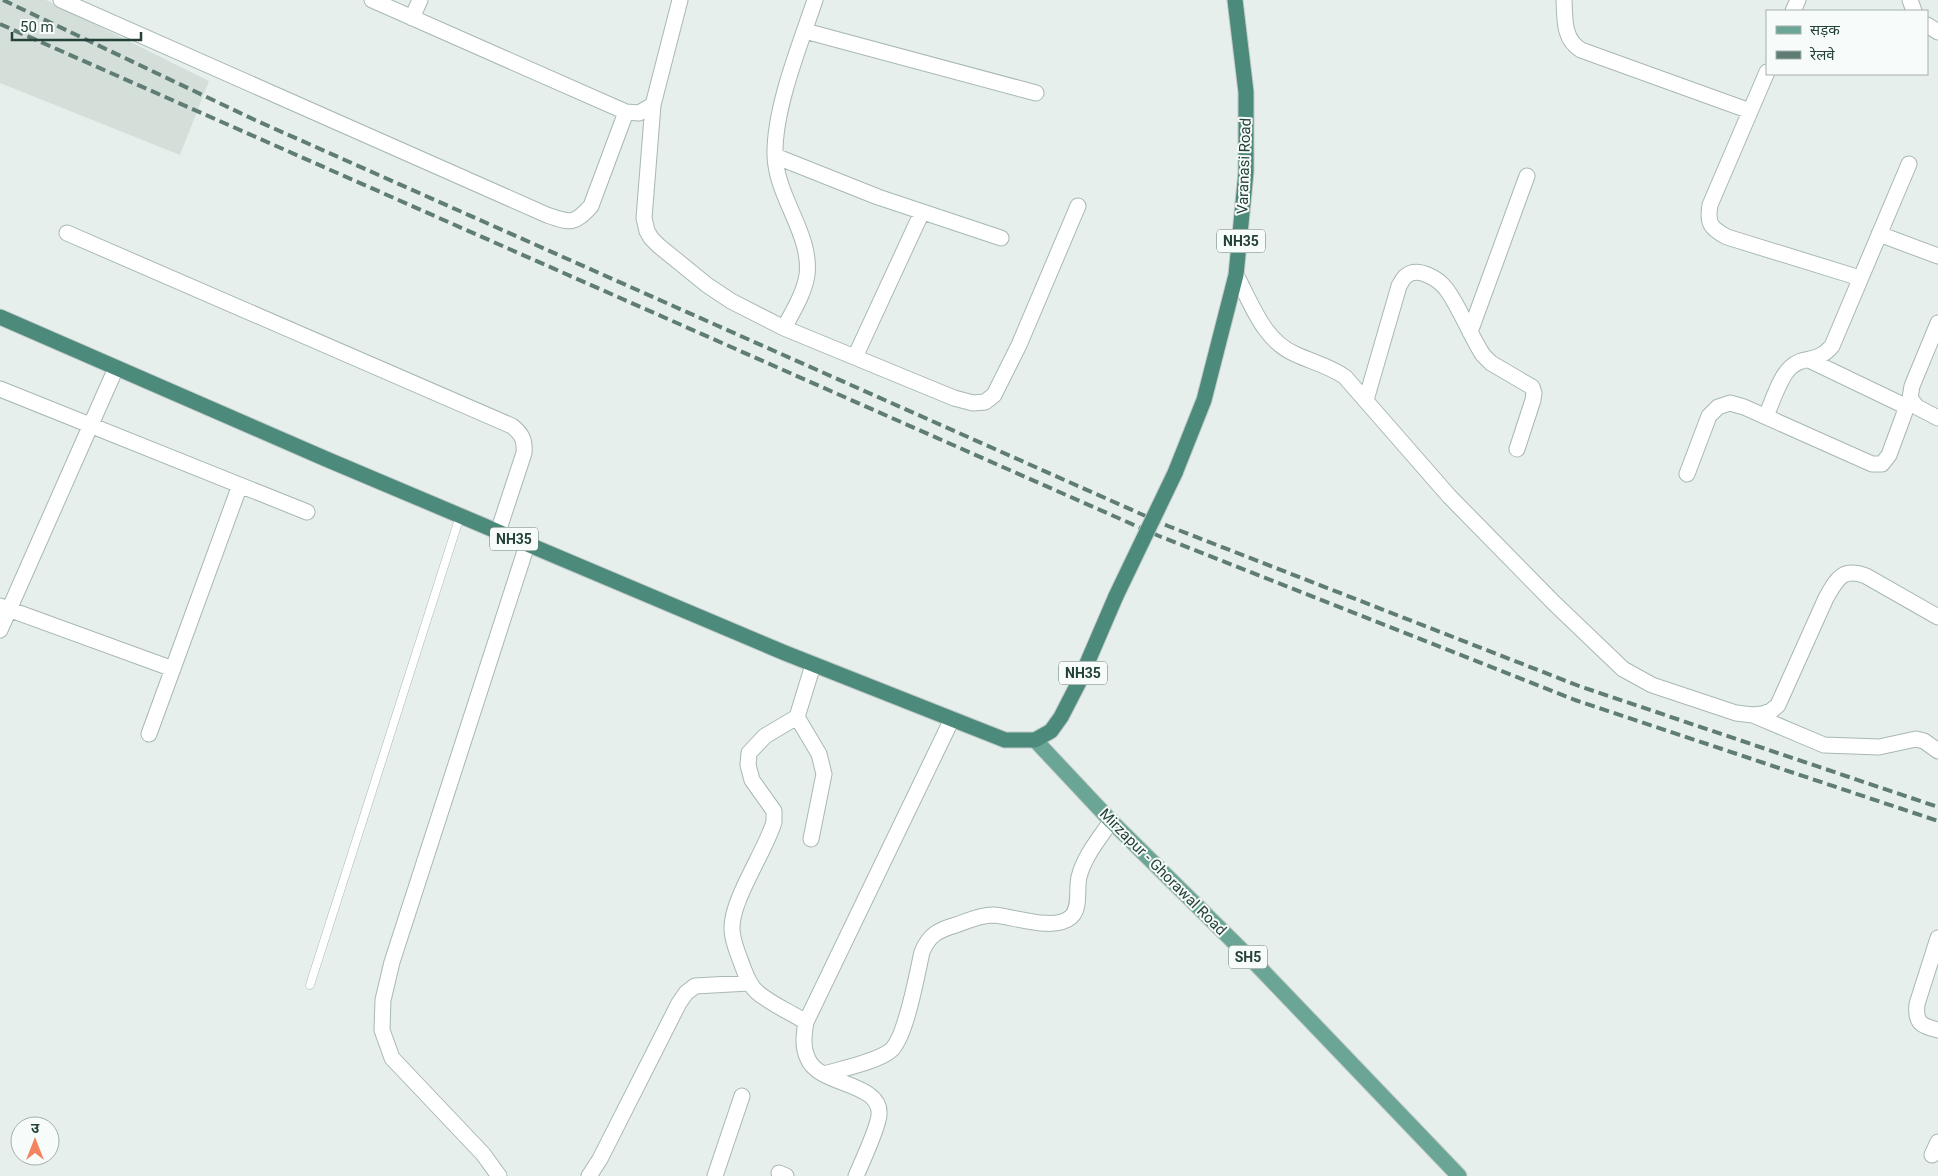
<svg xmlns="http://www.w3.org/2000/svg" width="1938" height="1176" font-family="Roboto,'Noto Sans Devanagari',sans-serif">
  <rect width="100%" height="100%" fill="#e6efeb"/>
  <path fill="#d4dfda" d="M0,0H46L209,81L180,155L0,83Z"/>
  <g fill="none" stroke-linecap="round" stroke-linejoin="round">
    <g stroke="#a8b8b2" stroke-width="9">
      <path id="service" d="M310,985L460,516"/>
    </g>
    <g stroke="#a8b8b2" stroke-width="17">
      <path id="minor" d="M61,0L547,215C570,223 574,225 591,206L626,112
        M372,0L626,112L639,113L653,105L680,0
        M1564,0C1565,19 1563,39 1581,50L1750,111
        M1910,0L1914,11
        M1793,11L1798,0
        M412,18L420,0
        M1927,25L1938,32
        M805,31L1036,93
        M1767,72L1710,205C1707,223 1710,228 1727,237L1860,278
        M653,105L644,218L647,231L651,238L659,246L707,285L731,301L784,328L954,398L973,403L985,402L994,395L1019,345L1078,206
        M775,156L878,197L1001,238
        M67,233L512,426C522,434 525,440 524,453L498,532
        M1879,234L1938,256
        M1236,275C1252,304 1263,340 1295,354C1312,362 1330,366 1345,377L1449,496L1554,603L1623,669L1652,685L1736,713L1753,715L1762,714L1771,711L1778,705L1826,598C1837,579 1842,567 1866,576L1938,617
        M1938,323L1912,386L1910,398L1917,407L1938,418
        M784,328C793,311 804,294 807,275C812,234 776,197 775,155C774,108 800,45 815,0
        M1470,332L1527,176
        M855,357L922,212
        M1809,360L1907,407
        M0,389L307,512
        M1366,400L1399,286C1401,283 1403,278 1406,276C1418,266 1439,279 1447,290C1461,310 1470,335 1483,355L1491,363L1532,387L1534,393L1533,400L1517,449
        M1766,416C1772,403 1780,376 1791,367C1804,355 1817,364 1832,346L1909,164
        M1687,474L1709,416L1718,407L1730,403L1744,407L1872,464H1882L1889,455L1910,398
        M0,606L173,669
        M0,630L116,368
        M1753,715L1824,745L1879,747L1916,739L1924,741L1938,751
        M797,717L819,754L824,774L811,839
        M149,734L240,485
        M1938,938L1917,1004C1915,1023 1921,1026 1938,1030
        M806,1022C790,1012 771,1004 757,992C748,984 745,972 741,962C737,951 732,940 732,929C731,900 765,852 774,822V811L752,780L748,765L749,753L765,736L797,717L813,665
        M824,1074C841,1069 876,1062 890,1051C906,1039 917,974 922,952C929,935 938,930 956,925C967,921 980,915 993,915C1013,916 1054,932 1071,917C1081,908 1076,889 1079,877C1084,856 1100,838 1111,821
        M1932,1155L1938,1142
        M779,1173L786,1176
        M499,1176L483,1154L392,1058L382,1030L383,1000L392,962L527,545
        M589,1176L600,1159L679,1003L686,993L695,986L749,983
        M715,1176L742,1096
        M856,1176C862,1162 878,1128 879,1115C882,1082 819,1086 808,1059C802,1047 804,1034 806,1022L952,719"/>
    </g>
    <g stroke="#c2cac8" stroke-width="17">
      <path id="primary" d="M1035,740L1111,821L1258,966L1459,1176"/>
    </g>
    <g stroke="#c2cac8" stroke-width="17">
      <path id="trunk" d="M0,317L326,459L785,653L1005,740H1035L1051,731L1061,717L1079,682L1116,596
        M1175,473L1204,400L1236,275L1246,172V92L1235,0"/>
    </g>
    <use href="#service" stroke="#fff" stroke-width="8"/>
    <use href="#minor" stroke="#fff" stroke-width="15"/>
    <use href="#primary" stroke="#6aa596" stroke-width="15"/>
    <use href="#trunk" stroke="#4c8a7c" stroke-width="15"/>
    <path stroke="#5f7d75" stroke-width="4" stroke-dasharray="10 5" stroke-linecap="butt" d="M3,0L255,120L1168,526L1579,686L1938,807
      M0,24L1159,536L1575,700L1938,821"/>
    <g stroke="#c2cac8" stroke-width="17" stroke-linecap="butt">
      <path id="trunk-bridge" d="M1116,596L1175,473"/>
    </g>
    <use href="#trunk-bridge" stroke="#4c8a7c" stroke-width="15"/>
  </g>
  <g text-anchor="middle" stroke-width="4" stroke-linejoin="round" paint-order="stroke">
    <g fill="#f7fbf9" stroke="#637a73" stroke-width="1">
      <rect x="1217" y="229.5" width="48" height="23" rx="4"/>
      <rect x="490" y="527.5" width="48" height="23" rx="4"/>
      <rect x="1059" y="661.5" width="48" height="23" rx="4"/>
      <rect x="1229" y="945.5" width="38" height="23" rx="4"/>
    </g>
    <g font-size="14" font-weight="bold" fill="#24423a">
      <text x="1241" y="246">NH35</text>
      <text x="514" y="544">NH35</text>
      <text x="1083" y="678">NH35</text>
      <text x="1248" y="962">SH5</text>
    </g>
    <g font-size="15" fill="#24423a" stroke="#f7fbf9">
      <text transform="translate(1244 166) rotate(-88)" y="5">Varanasi Road</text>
      <text transform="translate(1163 872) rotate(45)" y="5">Mirzapur - Ghorawal Road</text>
    </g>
  </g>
  <rect x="1766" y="10" width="162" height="65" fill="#f7fbf9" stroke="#a3b1ad"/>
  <rect x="1776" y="26" width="25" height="8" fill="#6aa596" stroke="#a3b1ad"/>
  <text x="1810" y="35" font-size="15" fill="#24423a">सड़क</text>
  <rect x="1776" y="51" width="25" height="8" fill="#5f7d75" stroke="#a3b1ad"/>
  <text x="1810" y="60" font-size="15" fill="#24423a">रेलवे</text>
  <g transform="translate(35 1141)"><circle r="24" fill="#f7fbf9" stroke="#a3b1ad"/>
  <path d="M0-4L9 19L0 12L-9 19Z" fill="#f4845f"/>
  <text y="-8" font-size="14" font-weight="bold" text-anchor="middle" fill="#24423a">उ</text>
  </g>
  <path d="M12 32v8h129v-8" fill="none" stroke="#24423a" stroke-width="2.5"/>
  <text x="20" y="32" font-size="15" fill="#24423a" stroke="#f7fbf9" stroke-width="4" paint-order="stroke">50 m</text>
</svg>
